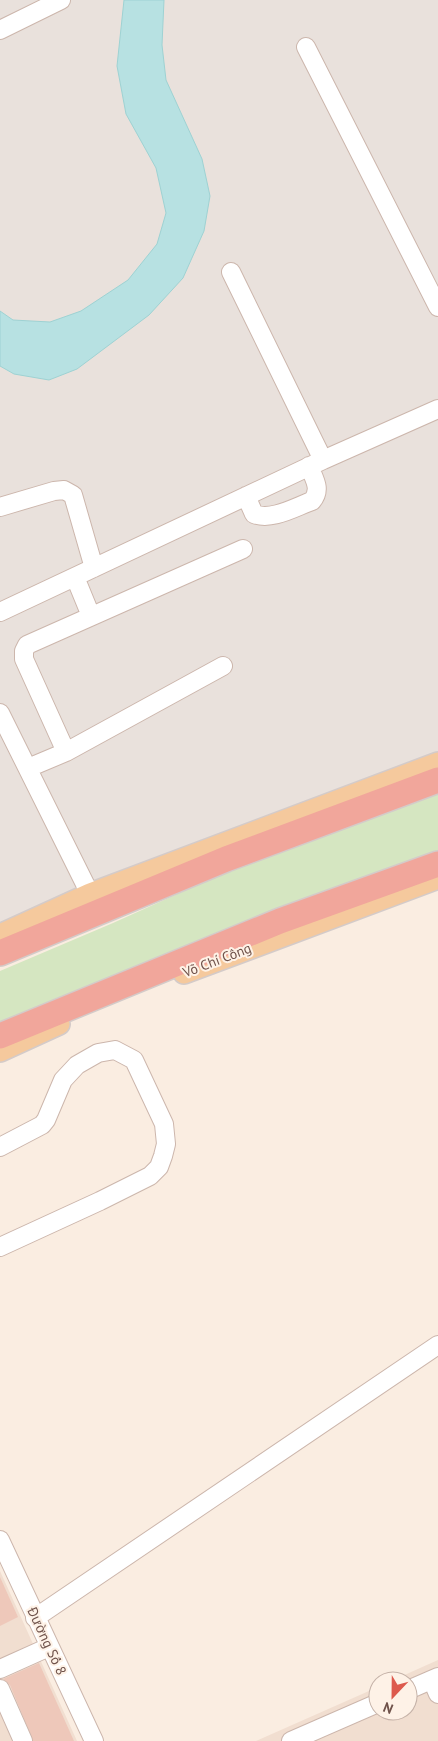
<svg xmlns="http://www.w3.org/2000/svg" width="438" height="1741" font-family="'PT Sans',sans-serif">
  <rect width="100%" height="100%" fill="#faede1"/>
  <path fill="#f1ded0" d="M0,1571L77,1741H0Z
    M438,1660V1741H256L378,1687V1711H408V1681H391Z"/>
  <path fill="#e9e1dc" d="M0,0H438V755L0,925Z"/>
  <path fill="#d5e6c1" d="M438,787V858L0,1031V971L113,923L246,863Z"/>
  <path fill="#b7e1e2" stroke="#9ed2d3" d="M124,0H164L162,45L166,80L202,159L210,196L204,231L183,278L149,315L77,369L49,380L14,374L0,366V311L13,320L50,322L81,311L128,280L157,244L166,213L156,168L126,114L117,66Z"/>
  <path fill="#eec8ba" d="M0,1577L18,1617L0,1626Z
    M39,1663L74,1741H33L10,1685L3,1679Z"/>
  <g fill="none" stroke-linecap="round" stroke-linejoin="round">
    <g stroke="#ccb6ac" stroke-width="20">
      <path id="minor" d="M0,30L61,0
        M306,47L438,307
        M231,272L323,460
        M246,496L254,514C272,521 295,507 312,501C322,489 314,479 309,466
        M0,507L54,491L64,490L73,495L94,568
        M75,577L91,616
        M0,612L323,460L438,409
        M0,713L90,894
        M66,752L24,659V651L27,645L243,549
        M28,768L66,752L223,666
        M0,1147L42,1125L46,1120L63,1080L77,1065L98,1053L115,1050L134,1060L164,1124L166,1144L163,1156L159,1167L150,1176L100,1201L0,1247
        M0,1540L94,1741
        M35,1618L438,1345
        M0,1669L49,1647
        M432,1680L438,1694
        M0,1689L23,1741
        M408,1690L438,1677
        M291,1741L378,1703"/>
    </g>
    <g stroke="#d4cbc9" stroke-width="24">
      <path id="major" d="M0,935L90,894L438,763
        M184,973L438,878
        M0,1051L59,1024"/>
    </g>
    <g stroke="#d4cbc9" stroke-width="28">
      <path id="highway" d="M0,953L226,859L438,780
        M0,1036L280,921L438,864"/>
    </g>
    <use href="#minor" stroke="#fff" stroke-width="18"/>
    <use href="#major" stroke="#f5c99d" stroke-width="21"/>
    <use href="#highway" stroke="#f1a69b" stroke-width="25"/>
  </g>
  <g text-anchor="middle" stroke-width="4" stroke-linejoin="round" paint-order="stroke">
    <g font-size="14" fill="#6f524a" stroke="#fef2e7">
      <text transform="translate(217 960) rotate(-21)" y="5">Võ Chí Công</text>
      <text transform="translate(47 1641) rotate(65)" y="5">Đường Số 8</text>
    </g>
  </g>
  <g transform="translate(393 1696) rotate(202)"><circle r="24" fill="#fef2e7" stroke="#c5b2a8"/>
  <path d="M0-4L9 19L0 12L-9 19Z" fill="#dd5a4d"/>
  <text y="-8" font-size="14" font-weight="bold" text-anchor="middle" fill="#6f524a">N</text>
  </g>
</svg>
